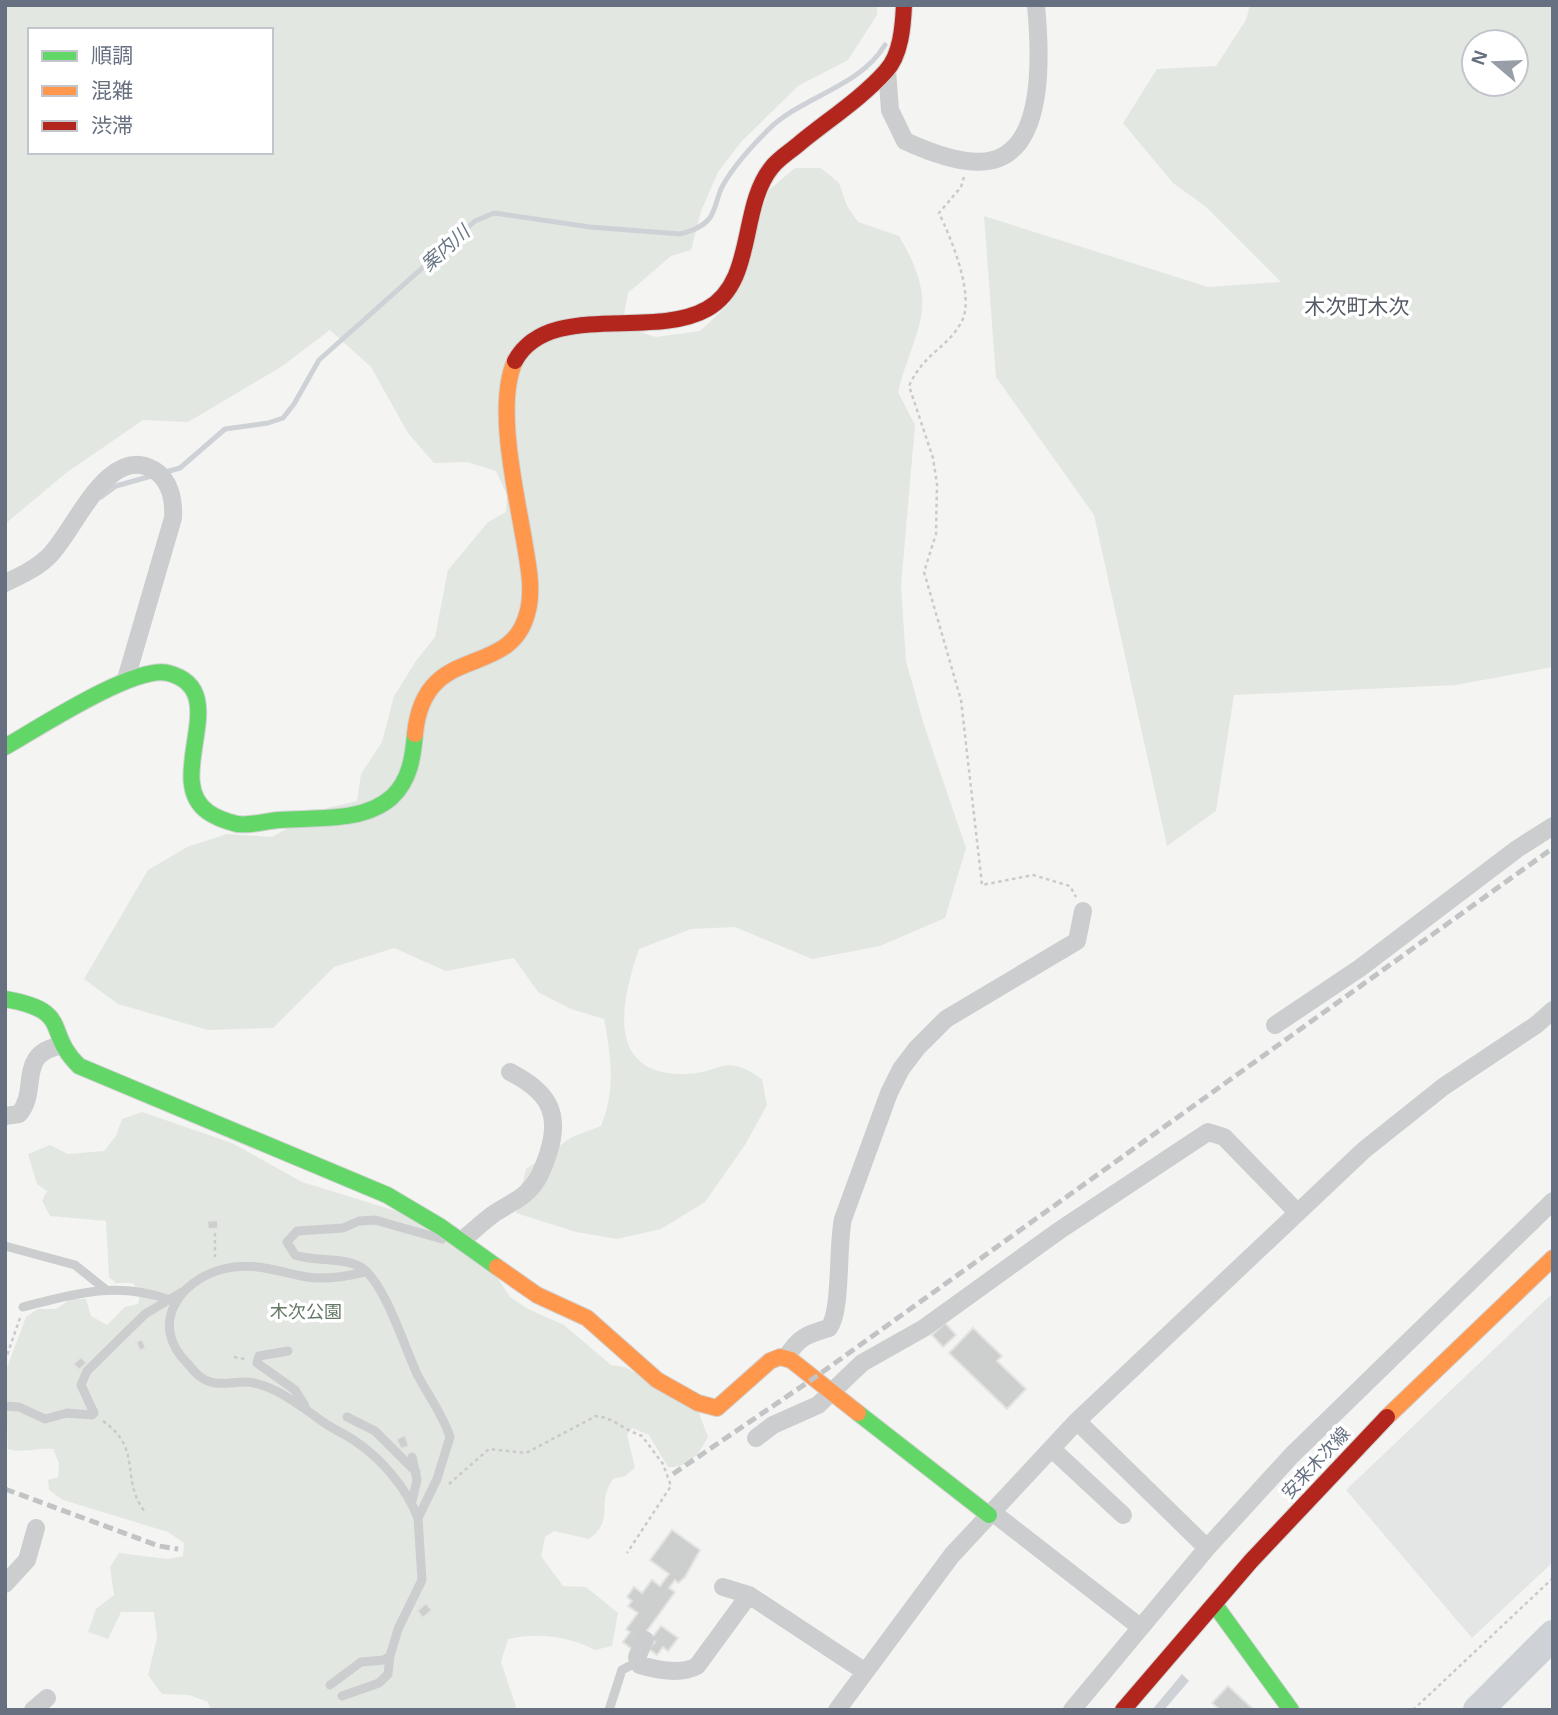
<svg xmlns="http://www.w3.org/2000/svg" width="1558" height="1715" font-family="Helvetica,'Noto Sans JP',sans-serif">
  <rect width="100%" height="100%" fill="#f4f4f3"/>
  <path fill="#e4e5e5" d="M1553,1293V1562L1472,1638L1346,1490Z"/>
  <path fill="#e3e7e1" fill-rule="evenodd" d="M5,5H877V15L848,60L798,86L741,142L718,172L701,211L691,250L671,256L628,293L624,315L640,332L656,337L700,331L730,303L769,190L795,168H821L839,183L847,206L858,222L899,236C941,308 917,321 898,392L915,425L901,586L906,661L924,725L966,848L945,918L880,946L812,959L735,927L691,929L639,949C621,1001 604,1076 686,1074C722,1073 723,1052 762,1079L767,1105L745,1145L705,1202L661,1229L617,1239L576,1232L516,1213L526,1169L572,1137L601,1126C616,1089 611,1056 604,1019L571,1009L538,992L514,958L446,971L394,948L334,967L273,1028L208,1030L118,1004L84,979L148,870L187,847L227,834L272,837L323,809L357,801L361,774L382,742L394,696L416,661L435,637L448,570L488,522L506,512L507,495L496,471L467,462L434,463L408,433L371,367L330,330L281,367L188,422L143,420L66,473L5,524ZM30,30H271V152H30Z
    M1250,5H1553V667L1456,685L1234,695L1216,811L1167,846L1094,515L996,377L984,216L1208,287L1281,282L1205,206L1173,183L1123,123L1157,69L1216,66L1246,20ZM1474,42H1516V84H1474Z
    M142,1112L232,1143L302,1182L406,1214L493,1271L510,1297L528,1309L564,1325L611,1365L625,1367L697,1408L708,1437C699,1454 689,1468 668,1467L649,1435L632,1428L627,1434L635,1468L625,1476L613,1479C595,1505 616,1519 589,1539L554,1531L545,1537L541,1556L563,1586L586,1587L618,1613L612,1646L595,1650C570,1636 536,1632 508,1639L501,1662L517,1710H211L208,1702L189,1695L162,1694L148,1675L157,1638L154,1612H121L108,1639L88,1632L96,1609L114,1595L110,1567L119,1553L168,1559L183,1556L184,1543L168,1532L63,1500L49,1490L48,1480L58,1477L59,1463L53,1449C36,1447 24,1454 8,1449L5,1373L26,1317L38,1309H56L71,1299H86L91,1316L107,1325L125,1307L138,1304L140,1294L133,1283H116L109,1277L106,1221L50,1216L42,1201L47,1191L37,1184L28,1154L50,1145L68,1154L104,1151L116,1136L122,1119Z"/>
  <path fill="#ced2d6" d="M1182,1674L1189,1681L1164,1710H1152Z"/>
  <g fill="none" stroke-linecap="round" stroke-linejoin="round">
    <path stroke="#ced2d6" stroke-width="5" d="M101,497L116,486L180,468L225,429L268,423L283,418L294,404L319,360L475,221L494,213L590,227L680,234C691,231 701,228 709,219C715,212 717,198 721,189C732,167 751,147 768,130C802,96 859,88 885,45"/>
    <path stroke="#ced2d6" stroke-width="30" d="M1478,1710L1553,1635"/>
  </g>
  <path fill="#cdcece" stroke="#e3e3e2" stroke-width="2" d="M218,1220V1229H208L207,1221Z
    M945,1323L956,1335L943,1347L932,1335Z
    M973,1328L1002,1356L997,1361L1026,1389L1007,1409L949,1353Z
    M142,1339L146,1348L140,1351L136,1342Z
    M81,1357L87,1363L79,1370L73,1364Z
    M405,1435L409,1446L401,1449L396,1439Z
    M672,1530L700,1550L685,1577L678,1583L675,1580L669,1588L675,1592L633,1650L623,1642L630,1632L626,1629L638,1613L628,1606L632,1601L627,1597L634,1587L642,1593L652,1580L660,1586L669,1574L650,1560Z
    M426,1603L432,1610L423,1618L417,1611Z
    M661,1626L678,1638L668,1651L663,1647L657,1655L649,1649L655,1642L651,1639Z
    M1228,1686L1254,1710H1220L1212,1703Z"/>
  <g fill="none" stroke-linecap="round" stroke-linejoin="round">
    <g stroke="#d1d2d2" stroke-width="18">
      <path id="fast" d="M5,747C37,729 134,665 168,673C236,690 161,779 208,812C215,817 229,822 237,824C251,826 265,821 279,820C315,817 363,823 392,797C410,780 413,757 415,734
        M5,999C74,1011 43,1031 79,1066L387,1195L441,1227L497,1267
        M858,1413L989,1515
        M1215,1605L1291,1710"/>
    </g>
    <g stroke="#d1d2d2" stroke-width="18">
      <path id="slow" d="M415,734C424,640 509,681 527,614C534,591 528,564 524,540C516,492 495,405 515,361
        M497,1267L537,1295L587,1318L657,1380L698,1403L717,1408L770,1361L780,1357L791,1360L858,1413
        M1387,1417L1553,1258"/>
    </g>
    <g stroke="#d1d2d2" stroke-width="18">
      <path id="jam" d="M515,361C548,300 652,340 707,309C756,282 739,207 772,167C779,158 791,151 800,143C828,120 862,98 886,71C901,55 903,26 904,5
        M1123,1710L1251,1561L1387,1417"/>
    </g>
    <path stroke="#cacaca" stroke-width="2.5" stroke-dasharray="3.5 3.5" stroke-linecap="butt" d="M964,177L961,187L939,213C951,238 976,297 961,323C946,349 924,353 909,386L933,458L937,484L936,534L924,572L961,700L982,885L1033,875L1070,886L1076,897
      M215,1233V1257
      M234,1357L245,1359
      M5,1361L20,1318
      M103,1421C144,1450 119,1478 145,1512
      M449,1484L489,1449L526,1453L596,1416C612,1417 626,1431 642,1436L663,1464L671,1486L627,1553
      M1413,1710L1553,1578"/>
    <path stroke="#cccdce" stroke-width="9" d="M5,1246L75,1265L105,1289
      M365,1272C348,1276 325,1280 307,1277C279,1272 253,1261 223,1269C178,1281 149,1325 187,1363C192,1368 196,1375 202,1378C219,1389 236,1379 254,1383C280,1389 302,1407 323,1422C333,1429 345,1434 355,1441C382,1459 407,1489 418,1518
      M23,1307C73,1294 116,1281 167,1299
      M288,1351L259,1356L257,1363L295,1390L305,1406
      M5,1406L19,1407L45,1419L67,1413L92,1415L94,1413L81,1385L87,1371L145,1314L182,1292
      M347,1417L375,1431L416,1472
      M412,1457L417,1480L412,1501
      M330,1685L361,1662L384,1660L390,1656
      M342,1696L379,1683L388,1674L390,1656L398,1629L422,1580L418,1518L437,1479L450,1437C443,1415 428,1395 417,1374C405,1349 384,1279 359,1266C340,1257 315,1262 295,1255L287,1242L297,1231L343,1228L359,1221L375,1220L442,1239
      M609,1710L622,1670L637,1662"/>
    <path stroke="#cccdce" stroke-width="18" d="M887,70L890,110L905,141C929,152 967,167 993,160C1047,146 1040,48 1036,5
      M5,583C20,576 35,569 47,558C73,536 106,442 154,470C170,480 174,500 173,518L126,679
      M1275,1025L1360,968L1517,849L1553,826
      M5,1116L19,1114C40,1090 15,1053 63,1045
      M461,1241C473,1232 483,1221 495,1213C505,1206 518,1201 527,1192C538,1182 543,1169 548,1154C562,1112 547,1091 510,1072
      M786,1358C798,1337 808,1334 829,1328C842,1311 837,1245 843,1219L889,1093L901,1069L917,1048L946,1019L1077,941L1083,911
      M1077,1421L1207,1548
      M756,1438L773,1425L818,1405L862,1363L924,1328L1060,1230L1208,1132L1224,1137L1297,1212
      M1052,1449L1123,1515
      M992,1512L1140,1627
      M5,1584L27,1560L36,1528
      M723,1587L749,1595L864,1671
      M645,1640L637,1657L640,1665C657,1670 681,1675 697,1666L749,1595
      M33,1710L47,1698
      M837,1710L952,1555L1077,1421L1364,1150L1443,1087L1536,1025L1553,1010
      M1072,1710L1207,1548L1292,1455L1553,1201"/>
    <use href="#fast" stroke="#63d668" stroke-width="16"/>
    <use href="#slow" stroke="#ff974d" stroke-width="16"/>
    <use href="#jam" stroke="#b3261e" stroke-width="16"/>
    <path stroke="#c2c3c4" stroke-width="5" stroke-dasharray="10 5" stroke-linecap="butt" d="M673,1474L814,1378L1553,848
      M5,1489L159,1546L178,1549"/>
  </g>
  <g text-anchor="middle" stroke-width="7" stroke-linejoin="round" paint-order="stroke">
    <g font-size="18" fill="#657865" stroke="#fff">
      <text x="306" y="1318">木次公園</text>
    </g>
    <g font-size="18" fill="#677080" stroke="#fff">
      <text transform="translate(1316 1463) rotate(-47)" y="6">安来木次線</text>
    </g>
    <g font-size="19" font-style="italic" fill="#687784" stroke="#fff">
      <text transform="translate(445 248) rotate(-42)" y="7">案内川</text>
    </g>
    <g font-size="21" fill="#545b66" stroke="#fff">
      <text x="1357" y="314">木次町木次</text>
    </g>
  </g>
  <rect width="1558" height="1715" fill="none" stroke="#677080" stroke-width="14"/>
  <rect x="28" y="28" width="245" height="126" fill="#ffffff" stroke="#c2c6cc" stroke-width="2"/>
  <rect x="42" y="51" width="35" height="10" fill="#63d668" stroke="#c2c6cc" stroke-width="2"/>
  <text x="91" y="63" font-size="21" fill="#677080">順調</text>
  <rect x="42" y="86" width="35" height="10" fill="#ff974d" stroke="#c2c6cc" stroke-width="2"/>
  <text x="91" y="98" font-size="21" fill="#677080">混雑</text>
  <rect x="42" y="121" width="35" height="10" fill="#b3261e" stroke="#c2c6cc" stroke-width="2"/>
  <text x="91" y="133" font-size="21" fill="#677080">渋滞</text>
  <g transform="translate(1495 63) rotate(289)"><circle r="33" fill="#ffffff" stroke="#c2c6cc" stroke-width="2"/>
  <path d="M0-5L12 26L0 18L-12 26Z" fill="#989ea8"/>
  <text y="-10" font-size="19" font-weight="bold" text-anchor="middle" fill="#677080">N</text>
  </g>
</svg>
